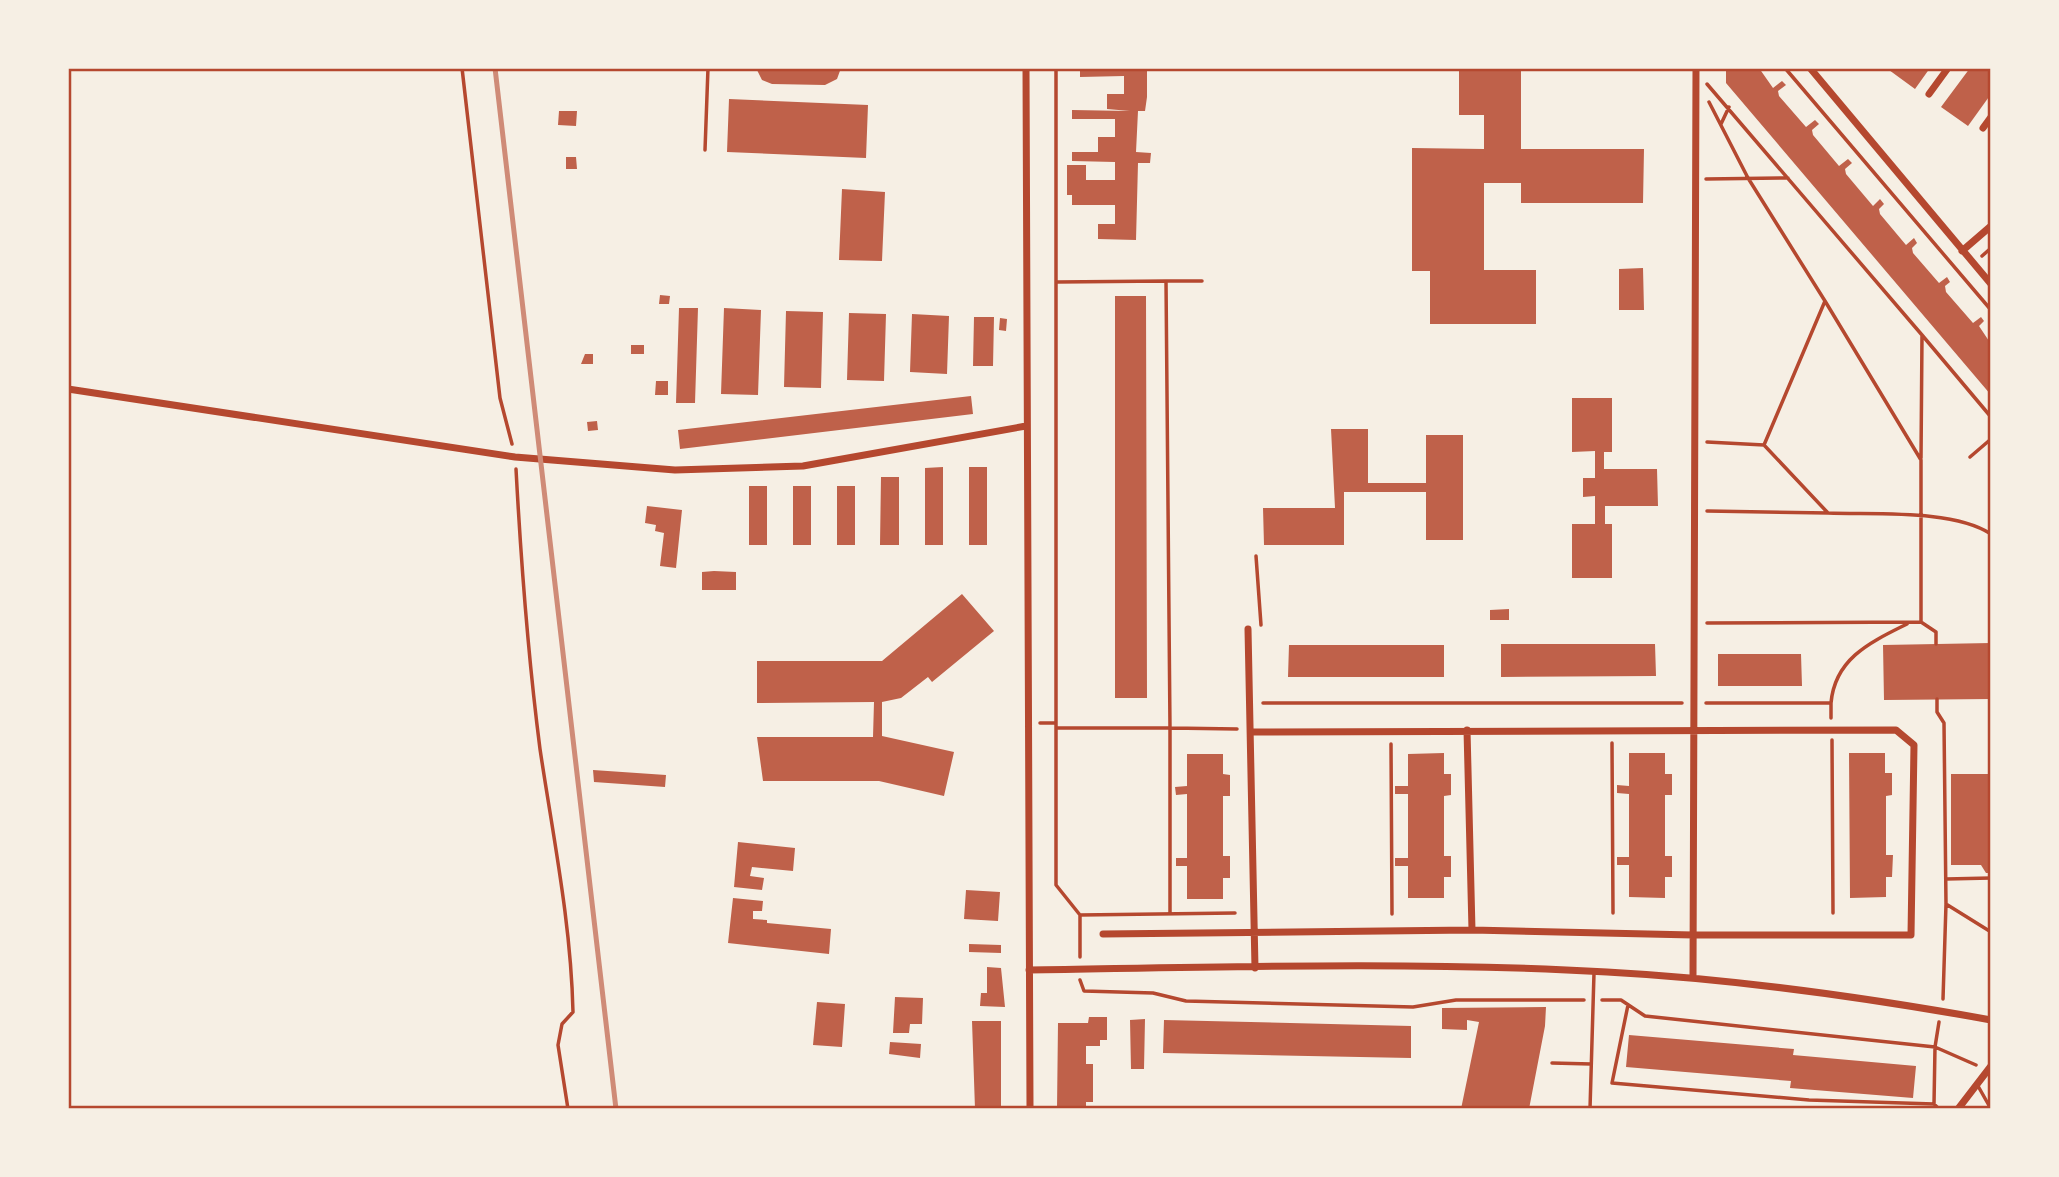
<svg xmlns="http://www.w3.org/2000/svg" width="2059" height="1177" font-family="'Libre Baskerville',serif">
  <rect width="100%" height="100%" fill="#f6efe4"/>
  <path fill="#bf614a" d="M756,68H841L837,79L825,85L772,84L762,80Z
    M1080,68H1147V97L1145,111H1138L1136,152L1151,153L1150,163H1138L1136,240L1098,239V224H1115V205H1072V195H1067V165H1086V180H1115V162L1072,161V152H1098V137H1115V119H1072V110L1130,111L1107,109V94H1124V76L1080,77Z
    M1459,68H1521V149H1644L1643,203H1521V183H1484V270H1536V324H1430V271H1412V148L1484,149V115H1459Z
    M1726,68H1759L1773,88L1782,81L1786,85L1778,91L1779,96L1806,127L1815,120L1819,124L1812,130L1813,135L1839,166L1848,159L1852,163L1845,169L1846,174L1873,206L1880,199L1884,204L1879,209L1880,214L1906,245L1914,238L1917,243L1912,248L1913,253L1939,283L1947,277L1950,282L1945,286L1946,292L1973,323L1981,317L1984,321L1979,326L1991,344V395L1726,83Z
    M1891,68H1930L1915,89L1889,70Z
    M1970,68H1991V94L1968,126L1941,107Z
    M729,99L868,105L866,158L727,152Z
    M559,111H577L576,126L558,125Z
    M566,157H576L577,169H566Z
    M842,189L885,192L882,261L839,260Z
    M1643,268L1644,310H1619V269Z
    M660,295L670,296L669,304H659Z
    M1115,296H1146L1147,698H1115Z
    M679,308H698L695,403H676Z
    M724,308L761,310L758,395L721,394Z
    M786,311L823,312L821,388L784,387Z
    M849,313L886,314L884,381L847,380Z
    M912,314L949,316L947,374L910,372Z
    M974,317H994L993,366H973Z
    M1000,318L1007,319L1006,331L999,330Z
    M631,345H644V354H631Z
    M585,354H593V364H581Z
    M656,381H668V395H655Z
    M971,396L973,414L680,449L678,430Z
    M1572,398H1612V452H1604V469H1657L1658,506H1605V524H1612V578H1572V524H1595V496L1583,497V478H1595V451L1572,452Z
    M597,421L598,430L588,431L587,422Z
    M1331,429H1368V483H1426V435H1463V540H1426V492H1344V545H1264L1263,508H1335Z
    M943,467V545H925V468Z
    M969,467H987V545H969Z
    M881,477H899V545H880Z
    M749,486H767V545H749Z
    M793,486H811V545H793Z
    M837,486H855V545H837Z
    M647,506L682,510L676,568L660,566L664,533L655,531L656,525L645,523Z
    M714,571L736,572V590H702V572Z
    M962,594L994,631L932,682L928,677L901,698L882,702V736L954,752L944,796L879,781H763L757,737H873L874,702L757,703V661H882Z
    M1509,609V620H1490V610Z
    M1991,643V699L1884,700L1883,645Z
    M1501,644H1655L1656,676L1501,677Z
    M1289,645H1444V677H1288Z
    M1718,654H1801L1802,686H1718Z
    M1444,753V774H1451V795L1444,796V856H1451V877H1444V898H1408V866H1395V858H1408V794H1395V786H1408V754Z
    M1629,753H1665V774H1672V795H1665V856H1672V877H1665V898L1629,897V865H1617V857H1629V794L1617,793V785L1629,786Z
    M1849,753H1885V773H1892V795L1886,796V855H1893L1892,877H1886V897L1850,898Z
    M1187,754H1223V774L1230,775V796H1223V856H1230V878H1223V899H1187V866H1176V858H1187V794L1176,795L1175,787L1187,786Z
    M593,770L666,775L665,787L594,782Z
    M1951,774H1991V873H1986L1981,865H1951Z
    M738,842L795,848L793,871L752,867L750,876L764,878L762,890L734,887Z
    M966,890L1000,892L998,921L964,919Z
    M733,898L763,901L762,911H753V919L767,920V923L831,929L829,954L728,943Z
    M969,944L1001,945V953L969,952Z
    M987,967L1001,968L1005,1007L980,1006L981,993H987Z
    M895,997L923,998L922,1024H910L909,1033H893Z
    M817,1002L845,1004L842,1047L813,1045Z
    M1546,1007L1545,1026L1529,1109H1461L1479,1022L1467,1020V1030L1442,1029V1008Z
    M1089,1017H1107V1040H1100V1046H1086V1064H1093V1102H1086V1109H1057L1058,1023H1088Z
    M1145,1019L1144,1069H1131L1130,1020Z
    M1164,1020L1411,1026V1058L1163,1053Z
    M972,1021H1001V1109H975Z
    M1629,1035L1794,1049L1793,1055L1916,1066L1913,1098L1790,1088L1791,1081L1626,1067Z
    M890,1042L921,1044L920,1058L889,1054Z"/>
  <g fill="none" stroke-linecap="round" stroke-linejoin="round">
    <path stroke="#b5482f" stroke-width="3.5" d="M462,68L500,398L512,444
      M1056,68V885L1080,915V957
      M1785,68L1991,310
      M1707,84L1922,335
      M1709,102L1748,178L1825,301
      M1721,124L1729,107
      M1706,179L1788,178
      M1982,256L1991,248
      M1166,281H1202
      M1707,442L1764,445
      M1970,457L1991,439
      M1921,458L1922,335L1991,417
      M516,469C521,562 528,656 540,749C553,836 571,923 573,1012L562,1024L558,1045L568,1109
      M1707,511L1828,513
      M1256,556L1261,625
      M1921,622V460L1825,301L1764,445L1828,513C1874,515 1953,509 1991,534
      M1707,623L1921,622L1936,632V644
      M1937,699V712L1944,723L1946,904L1943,999
      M1263,703H1682
      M1706,703H1831C1835,658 1871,642 1907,624
      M1831,703V718
      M1040,723H1056
      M1056,728H1170L1166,281L1057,282
      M1832,740L1833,913
      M1612,743L1613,913
      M1391,744L1392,914
      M1946,879L1991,878
      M1946,904L1991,932
      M1170,914V728L1237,729
      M1080,915L1235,913
      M1080,980L1084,991L1153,993L1186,1001L1413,1007L1456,1000H1584
      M1602,1000H1621L1645,1016L1935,1047L1976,1065
      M1628,1005L1612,1083L1809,1100L1934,1104
      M1939,1109L1934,1104L1935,1047L1939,1022"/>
    <path stroke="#b5482f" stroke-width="3.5" d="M705,150L708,68
      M1552,1063L1591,1064
      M1978,1086L1991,1109
      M1590,1109L1594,973"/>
    <path stroke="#b5482f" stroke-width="7" d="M1026,68L1030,1109
      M1810,68L1991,284
      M1929,94L1948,68
      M1983,128L1991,117
      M1962,251L1991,226
      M68,389L515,457L675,470L803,466L1026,426
      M1248,629L1255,968
      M1467,730L1472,930
      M1103,934L1472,930L1693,935H1911L1914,745L1896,730L1252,732
      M1029,970C1221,967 1415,961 1607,972C1736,979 1864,997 1991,1020
      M1693,978L1696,68
      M1958,1109L1991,1066"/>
    <path stroke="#cf8b77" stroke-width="5" d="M495,68L616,1109"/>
  </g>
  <rect width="2059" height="1177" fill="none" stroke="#f6efe4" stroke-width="140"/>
  <rect x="70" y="70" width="1919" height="1037" fill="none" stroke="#b5482f" stroke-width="2.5"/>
</svg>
